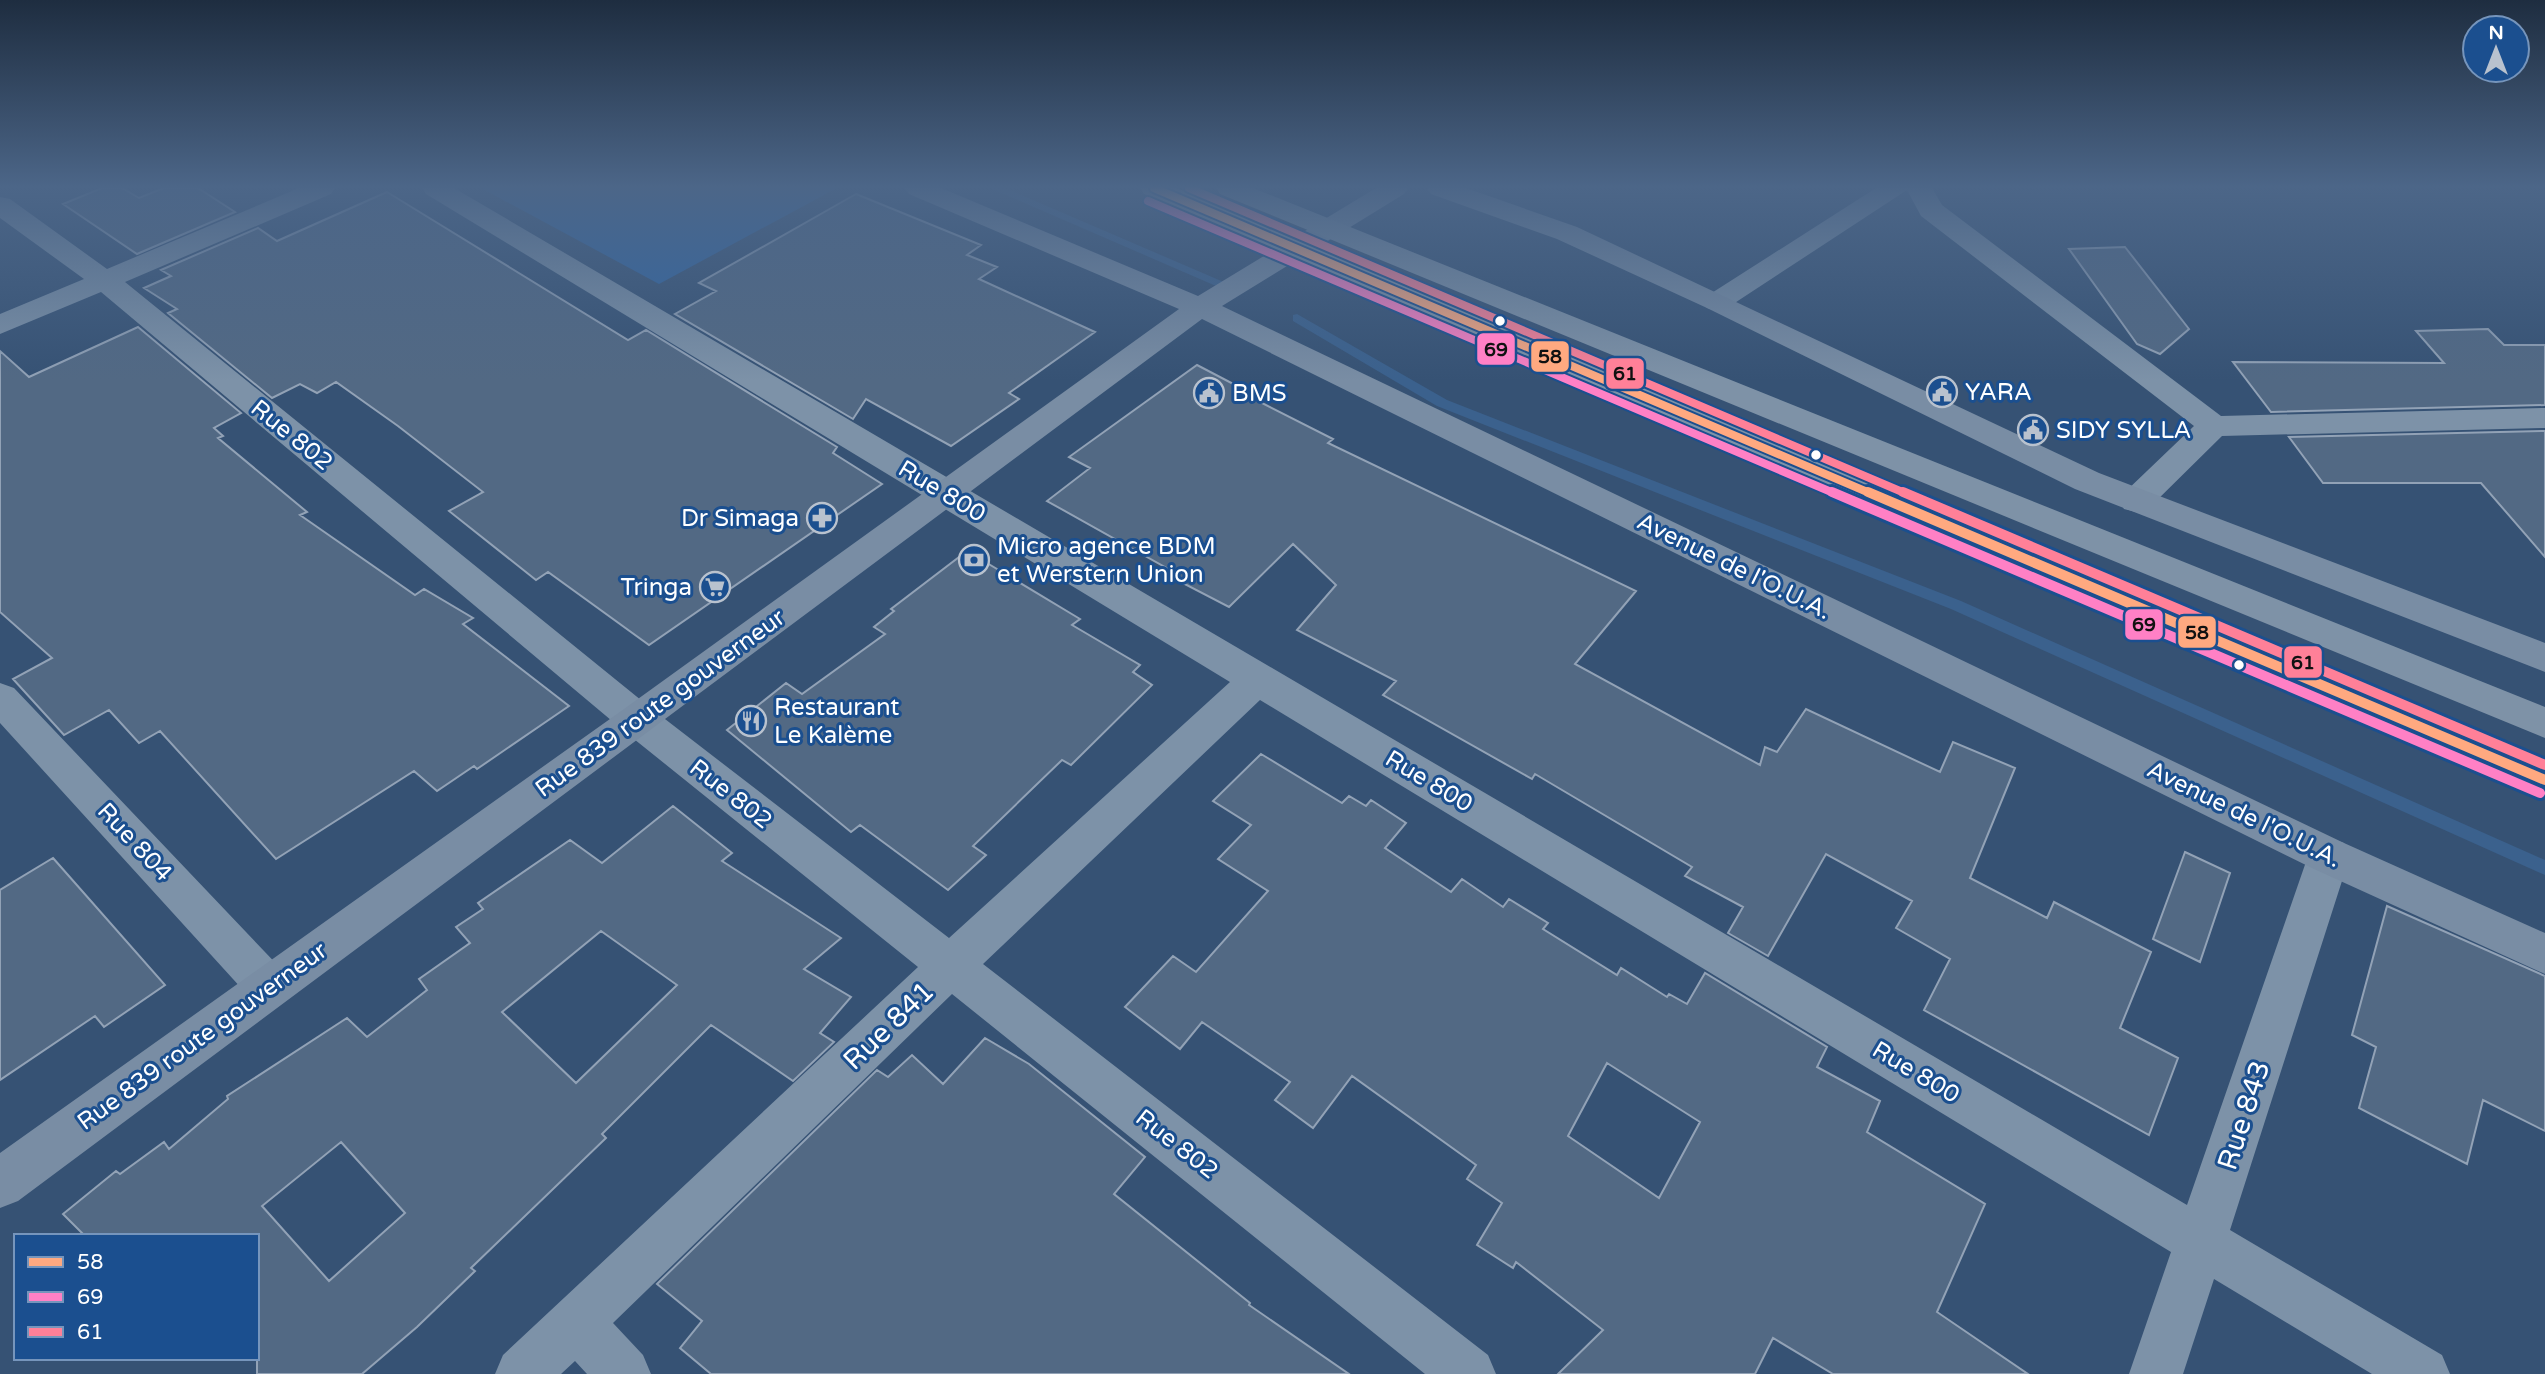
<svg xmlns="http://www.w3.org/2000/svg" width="2545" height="1374" font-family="'Varela Round',sans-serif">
  <rect width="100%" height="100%" fill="#365274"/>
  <path fill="#2f66a5" d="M481,188H837L659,284Z"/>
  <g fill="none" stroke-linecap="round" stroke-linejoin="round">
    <path fill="#3b618d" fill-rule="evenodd" d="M990,188H1005L1226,283L1224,286H1216Z
      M1297,314L1447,400L1961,601L2545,860V875L1951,609L1437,406L1293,321V315Z"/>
  </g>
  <path fill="#526984" stroke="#92a2b6" stroke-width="2" fill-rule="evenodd" d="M102,188H122L139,198L164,188H198L235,212L137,254L63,204Z
    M387,192L628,340L646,330L837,447L833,453L882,484L649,645L548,572L536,580L449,511L483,492L398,426L336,382L317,393L300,384L272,398L168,313L177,309L144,288L171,276L161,270L258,228L277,241Z
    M856,194L981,245L967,255L997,267L979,279L1095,332L1009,393L1019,399L951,446L866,399L853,419L675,314L716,291L699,283Z
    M2125,247L2189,329L2160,354L2137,344L2069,249Z
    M138,327L241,413L214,428L223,436L218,438L307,512L300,515L415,595L424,589L473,618L463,624L569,706L477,769L474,766L437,791L414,771L276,859L160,731L139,743L109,710L64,735L13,679L52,658L0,612V351L29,377Z
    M2488,329L2504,345H2545V405L2271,412L2233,362L2444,363L2416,331Z
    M1197,365L1264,400L1260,402L1333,439L1328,443L1636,591L1575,664L1760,765L1765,747L1777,752L1806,709L1940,772L1953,742L2015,768L1970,878L2047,918L2054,902L2151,952L2120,1028L2178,1058L2149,1135L1924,1010L1950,959L1896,928L1912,901L1826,854L1768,956L1728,933L1743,907L1685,876L1692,867L1535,774L1532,779L1383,695L1396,681L1297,630L1336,585L1293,544L1229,607L1175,579L1179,575L1047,501L1090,468L1069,457Z
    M2545,431V557L2481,483H2323L2289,437Z
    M967,551L1080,619L1072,625L1140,665L1133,672L1152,685L1071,765L1062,760L973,846L986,855L948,890L860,825L851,832L727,730L786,683L802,694L885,634L874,627L894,611L891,609Z
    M1261,754L1342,803L1349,796L1366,806L1371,800L1406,823L1385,848L1451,892L1462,879L1503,907L1509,899L1548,923L1543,929L1617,975L1621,968L1667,997L1669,994L1687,1004L1705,973L1827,1047L1817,1067L1880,1101L1867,1132L1985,1204L1937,1312L2028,1374H1833L1773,1338L1755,1374H1558L1603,1330L1516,1262L1513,1268L1477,1245L1502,1203L1467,1179L1476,1165L1352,1076L1313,1128L1275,1100L1290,1082L1202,1022L1180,1049L1125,1007L1173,956L1196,972L1268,891L1218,859L1251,825L1213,801ZM1607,1063L1700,1122L1659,1198L1568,1136Z
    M673,806L732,853L722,861L841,938L804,969L851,997L820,1033L834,1042L793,1081L711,1025L602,1134L606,1138L471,1268L475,1271L417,1327L362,1374H257V1236H85L63,1214L116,1171L120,1174L164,1142L169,1149L228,1099L227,1096L347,1018L367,1037L427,990L419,979L470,943L456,927L483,909L478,903L570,840L602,863ZM601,931L677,985L576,1083L502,1012ZM341,1142L405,1213L329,1281L262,1206Z
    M2185,852L2230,873L2200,962L2153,939Z
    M53,858L165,985L104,1027L95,1016L0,1080V890Z
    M2387,906L2545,976V1131L2483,1100L2467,1164L2359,1108L2376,1047L2352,1035Z
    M985,1038L1029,1064L1145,1157L1114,1194L1250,1303L1249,1305L1349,1374H711L680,1348L702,1321L657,1284L877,1070L888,1077L912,1055L943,1084Z"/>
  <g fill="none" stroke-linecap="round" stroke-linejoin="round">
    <path fill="#7d92a8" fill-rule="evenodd" d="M299,188H335L331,194L125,282L652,709L949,938L1230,682L426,194L422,188H454L2187,1205L2308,856L2314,843L2329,838L2344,843L2350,856L2230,1230L2442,1355L2450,1374H2372L2214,1279L2183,1374H2129L2171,1252L1260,700L983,964L1488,1355L1496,1374H1425L952,994L613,1323L643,1355L651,1374H587L575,1361L561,1374H495L503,1355L918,967L624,731L101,292L0,334V314L84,279L0,218V197L10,199L107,269Z
      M1876,188H1932L1942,205L2221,416L2545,408V428L2222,436L2148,509L2136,512L2124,509L2119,501L2124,493L2194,426L1921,216L1907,190L1727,308L1717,311L1707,308L1702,302L1707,296Z
      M0,683L14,688L285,973L292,987L285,1001L269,1007L253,1001L0,723Z"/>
    <path fill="#798da4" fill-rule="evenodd" d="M905,188H941L1198,296L1376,188H1408L1404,194L1222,306L2344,843L2545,933V974L2314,869L1202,319L18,1201L0,1208V1153L624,709L1179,309L909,194Z
      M1427,188H1466L1577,227L2099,473L2545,643V672L2075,489L1707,308L1557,239L1431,194Z"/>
    <path fill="#7e92a7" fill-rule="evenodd" d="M1140,188H1176L2545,762V796L1144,194Z
      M1216,188H1253L2545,707V738L1220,194Z"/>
    <g stroke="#1b4f8f" stroke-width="12">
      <path id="bus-1-far1" d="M1154,188L1872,494"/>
    </g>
    <g stroke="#1b4f8f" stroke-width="16">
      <path id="bus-1" d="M1868,492L2545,780"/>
    </g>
    <g stroke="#1b4f8f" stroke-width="12">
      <path id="bus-2-far1" d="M1148,201L1836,494"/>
    </g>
    <g stroke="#1b4f8f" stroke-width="16">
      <path id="bus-2" d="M1832,492L2540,793"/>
    </g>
    <g stroke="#1b4f8f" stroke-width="12">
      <path id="bus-3-far1" d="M1189,188L1907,494"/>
    </g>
    <g stroke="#1b4f8f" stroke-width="16">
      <path id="bus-3" d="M1903,492L2545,765"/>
    </g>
    <use href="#bus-1-far1" stroke="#ffa980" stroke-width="8"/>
    <use href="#bus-1" stroke="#ffa980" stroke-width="10"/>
    <use href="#bus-2-far1" stroke="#ff80c5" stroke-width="8"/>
    <use href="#bus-2" stroke="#ff80c5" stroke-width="10"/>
    <use href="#bus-3-far1" stroke="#ff8098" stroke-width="8"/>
    <use href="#bus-3" stroke="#ff8098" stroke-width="10"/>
  </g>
  <linearGradient id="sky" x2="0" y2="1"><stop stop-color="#1e2d40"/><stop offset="0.49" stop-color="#4c6688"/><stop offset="1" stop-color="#4c6688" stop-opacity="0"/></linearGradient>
  <rect width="2545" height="381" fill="url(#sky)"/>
  <defs>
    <g id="civic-ring" transform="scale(1.575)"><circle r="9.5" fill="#1b4f8f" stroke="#b9c2ce" stroke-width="1.5"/><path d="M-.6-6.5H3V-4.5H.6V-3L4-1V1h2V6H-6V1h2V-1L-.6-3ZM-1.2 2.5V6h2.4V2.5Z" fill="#b9c2ce"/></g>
    <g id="pharmacy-ring" transform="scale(1.575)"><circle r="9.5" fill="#1b4f8f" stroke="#b9c2ce" stroke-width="1.5"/><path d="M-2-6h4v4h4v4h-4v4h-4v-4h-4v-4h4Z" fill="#b9c2ce"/></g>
    <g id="bank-ring" transform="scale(1.575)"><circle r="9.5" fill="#1b4f8f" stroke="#b9c2ce" stroke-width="1.5"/><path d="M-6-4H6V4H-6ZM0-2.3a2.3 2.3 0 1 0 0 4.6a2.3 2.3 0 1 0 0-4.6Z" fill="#b9c2ce"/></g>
    <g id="supermarket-ring" transform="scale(1.575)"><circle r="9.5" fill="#1b4f8f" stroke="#b9c2ce" stroke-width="1.5"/><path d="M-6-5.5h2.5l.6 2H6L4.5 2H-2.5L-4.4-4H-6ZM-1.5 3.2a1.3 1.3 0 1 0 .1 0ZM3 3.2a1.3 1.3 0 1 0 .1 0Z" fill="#b9c2ce"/></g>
    <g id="restaurant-ring" transform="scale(1.575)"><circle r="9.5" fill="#1b4f8f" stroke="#b9c2ce" stroke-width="1.5"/><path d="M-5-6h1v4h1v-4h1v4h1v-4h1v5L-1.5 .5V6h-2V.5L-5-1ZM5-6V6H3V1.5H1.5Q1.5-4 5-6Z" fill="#b9c2ce"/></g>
  </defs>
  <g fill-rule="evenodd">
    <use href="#civic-ring" x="1942" y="392"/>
    <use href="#civic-ring" x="1209" y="393"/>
    <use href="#civic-ring" x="2033" y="430"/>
    <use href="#pharmacy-ring" x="822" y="518"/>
    <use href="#bank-ring" x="974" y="560"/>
    <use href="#supermarket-ring" x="715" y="587"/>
    <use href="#restaurant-ring" x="751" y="721"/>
  </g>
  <g fill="#fff" stroke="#1b4f8f" stroke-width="2.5">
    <circle cx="1500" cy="321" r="6"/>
    <circle cx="1816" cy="455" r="6"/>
    <circle cx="2239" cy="665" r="6"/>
  </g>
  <g text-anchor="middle" stroke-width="6" stroke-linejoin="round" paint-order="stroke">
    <g font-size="24" fill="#fff" stroke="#1b4f8f" text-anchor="start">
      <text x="1965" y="400">YARA</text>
      <text x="1232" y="401">BMS</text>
      <text x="2056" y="438">SIDY SYLLA</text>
      <text x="799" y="526" text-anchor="end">Dr Simaga</text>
      <text x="997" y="554">Micro agence BDM<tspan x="997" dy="28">et Werstern Union</tspan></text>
      <text x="692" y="595" text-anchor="end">Tringa</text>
      <text x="774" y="715">Restaurant<tspan x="774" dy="28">Le Kalème</tspan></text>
    </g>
    <g font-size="24" fill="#fff" stroke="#1b4f8f">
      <text transform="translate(292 435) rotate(39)" y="8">Rue 802</text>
      <text transform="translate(942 491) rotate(31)" y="8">Rue 800</text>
      <text transform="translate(1734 566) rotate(26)" y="8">Avenue de l'O.U.A.</text>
      <text transform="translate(660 703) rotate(-36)" y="8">Rue 839 route gouverneur</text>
      <text transform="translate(1429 781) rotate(31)" y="8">Rue 800</text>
      <text transform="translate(731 794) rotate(38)" y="8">Rue 802</text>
      <text transform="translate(2244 814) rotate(26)" y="8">Avenue de l'O.U.A.</text>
      <text transform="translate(135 842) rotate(47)" y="8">Rue 804</text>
      <text transform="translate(202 1036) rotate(-36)" y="8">Rue 839 route gouverneur</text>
      <text transform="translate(1916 1072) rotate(31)" y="8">Rue 800</text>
      <text transform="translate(1177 1144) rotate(38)" y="8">Rue 802</text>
    </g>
    <g font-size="28" fill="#fff" stroke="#1b4f8f">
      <text transform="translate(888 1025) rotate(-44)" y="10">Rue 841</text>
      <text transform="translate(2243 1115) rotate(-72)" y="10">Rue 843</text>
    </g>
  </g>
  <g stroke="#1b4f8f" stroke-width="2.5">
    <rect x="1476" y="332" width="40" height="34" rx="7" fill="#ff80c5"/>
    <rect x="1530" y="340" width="40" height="33" rx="7" fill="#ffa980"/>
    <rect x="1605" y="357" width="40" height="33" rx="7" fill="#ff8098"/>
    <rect x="2124" y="608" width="40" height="33" rx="7" fill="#ff80c5"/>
    <rect x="2177" y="615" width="40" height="34" rx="7" fill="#ffa980"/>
    <rect x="2283" y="645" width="40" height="34" rx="7" fill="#ff8098"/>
  </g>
  <g font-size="19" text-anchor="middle" font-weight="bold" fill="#111">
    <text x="1496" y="356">69</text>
    <text x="1550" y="363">58</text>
    <text x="1625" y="380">61</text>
    <text x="2144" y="631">69</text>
    <text x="2197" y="639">58</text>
    <text x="2303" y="669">61</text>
  </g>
  <rect x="14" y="1234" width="245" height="126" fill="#1b4f8f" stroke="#7695bc" stroke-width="2"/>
  <rect x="28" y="1257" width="35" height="10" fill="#ffa980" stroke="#7695bc" stroke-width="2"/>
  <text x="77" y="1269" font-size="21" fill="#ffffff">58</text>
  <rect x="28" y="1292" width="35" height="10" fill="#ff80c5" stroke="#7695bc" stroke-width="2"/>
  <text x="77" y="1304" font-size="21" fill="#ffffff">69</text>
  <rect x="28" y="1327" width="35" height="10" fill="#ff8098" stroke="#7695bc" stroke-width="2"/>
  <text x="77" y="1339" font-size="21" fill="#ffffff">61</text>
  <g transform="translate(2496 49)"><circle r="33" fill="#1b4f8f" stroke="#7695bc" stroke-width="2"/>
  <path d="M0-5L12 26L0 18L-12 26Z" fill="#b9c2ce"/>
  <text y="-10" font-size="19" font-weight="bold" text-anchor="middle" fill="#ffffff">N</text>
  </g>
</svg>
